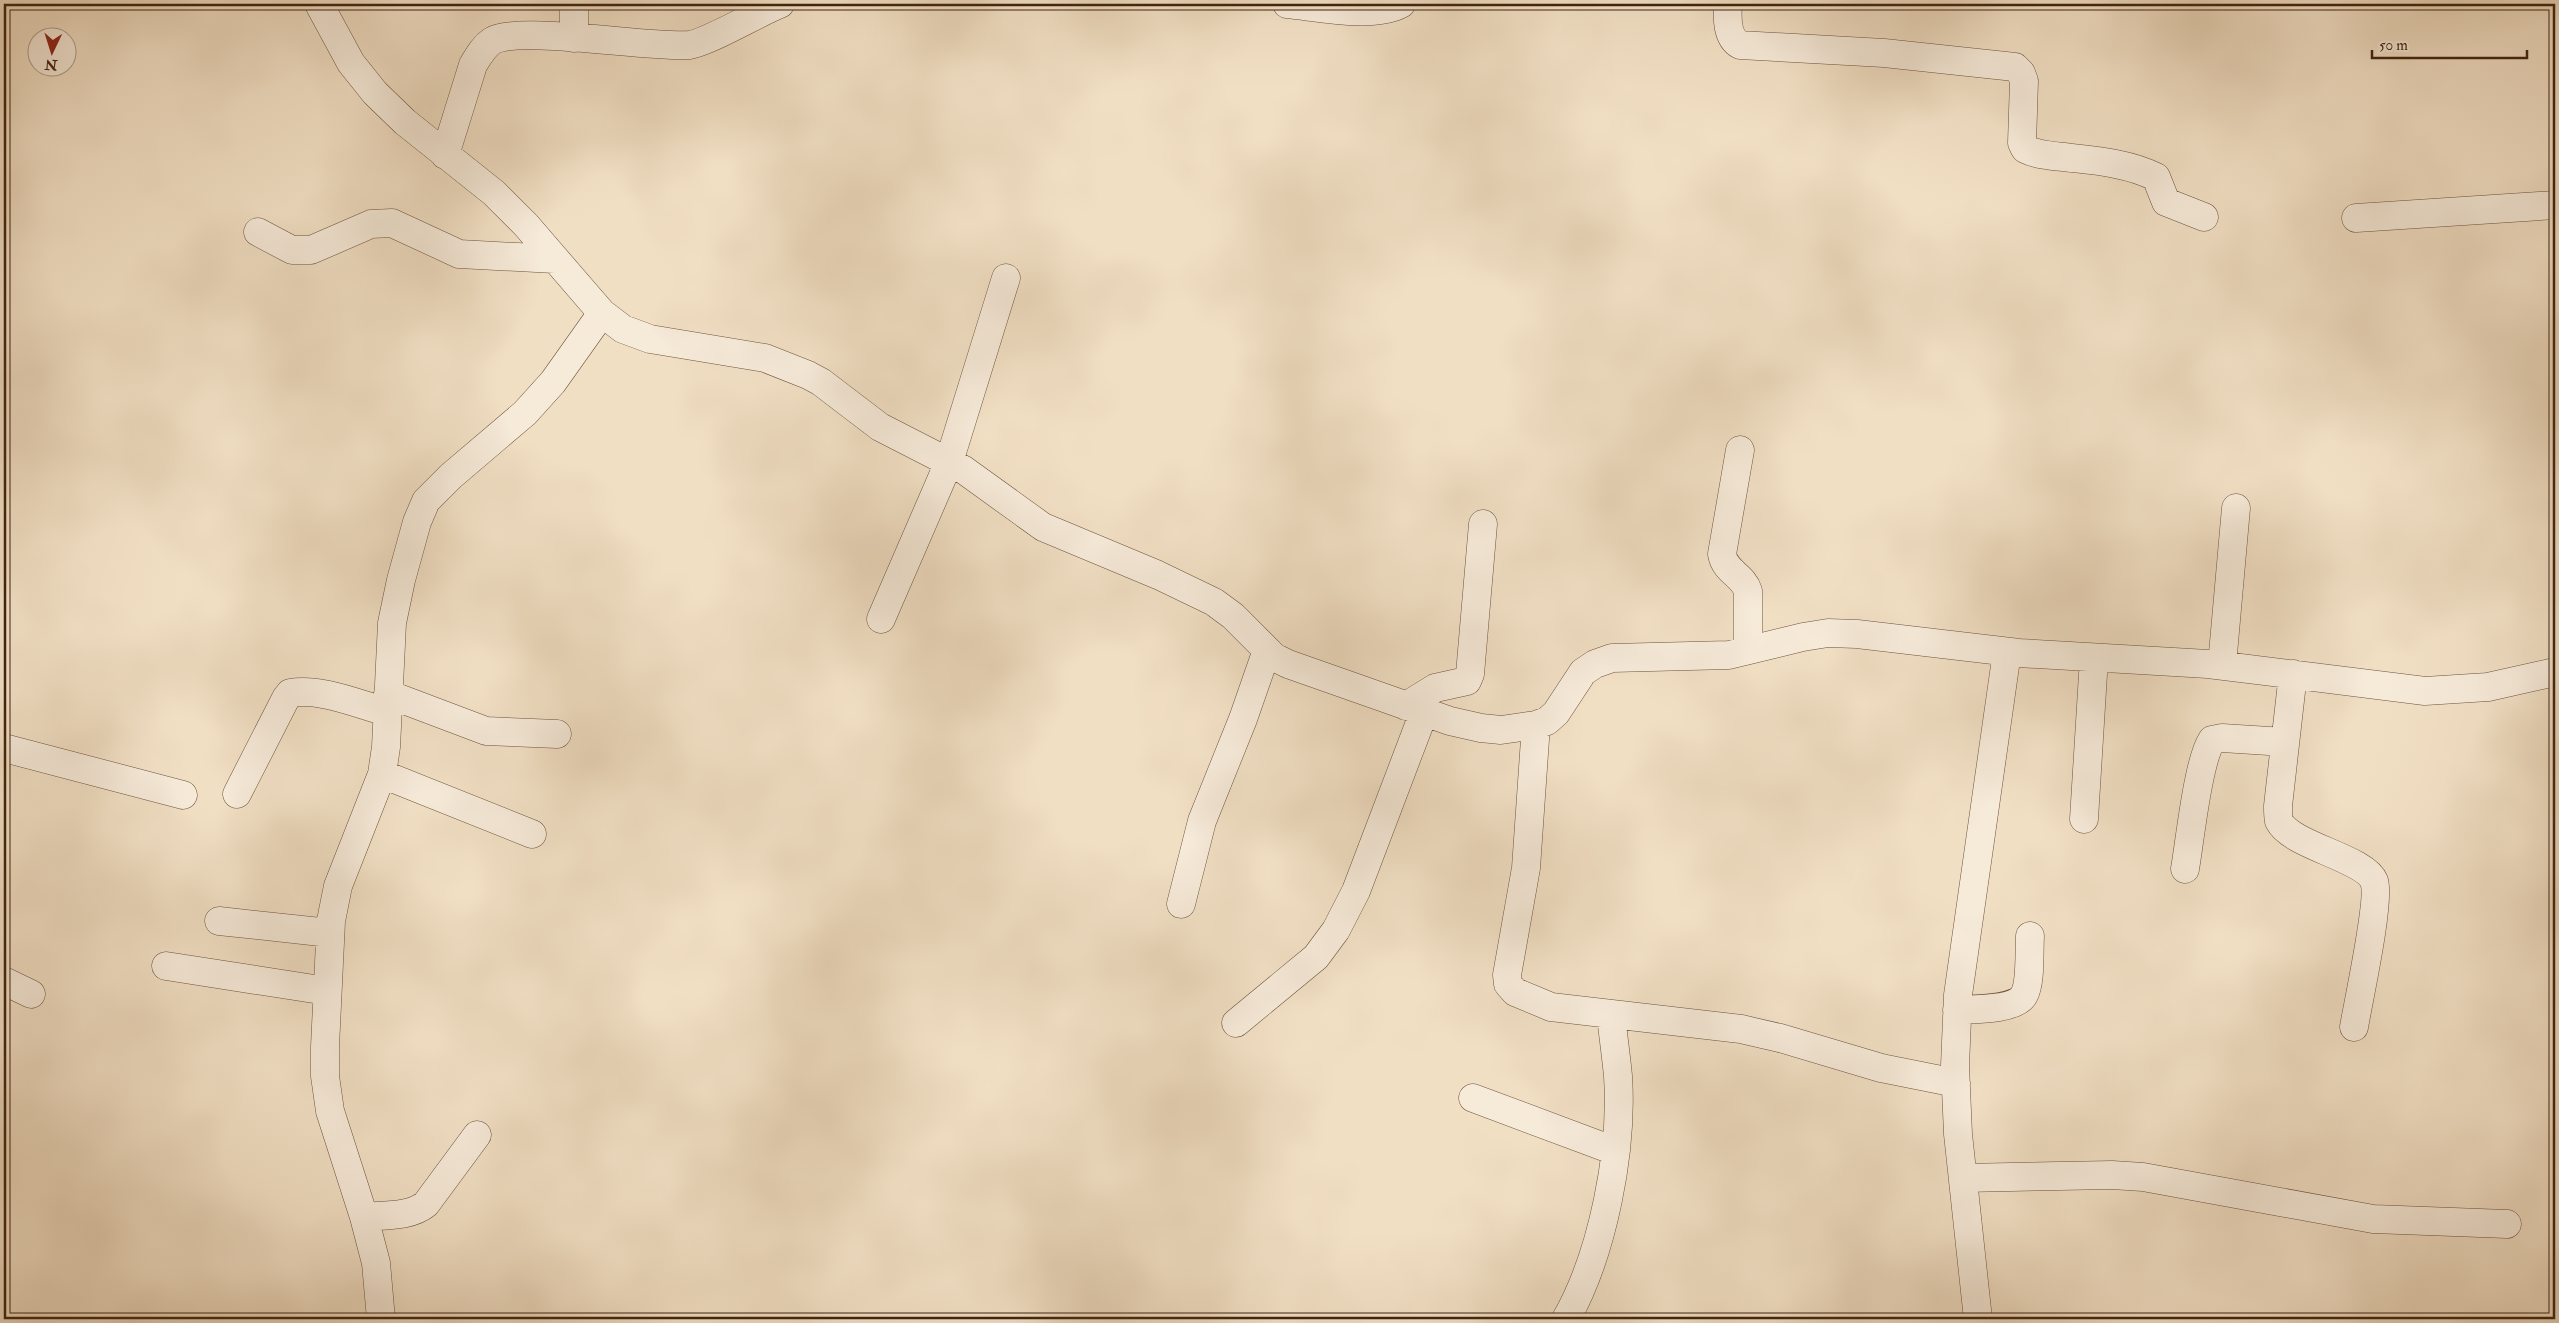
<svg xmlns="http://www.w3.org/2000/svg" width="2559" height="1323" font-family="'IM FELL Double Pica',serif">
  <rect width="100%" height="100%" fill="#f1dfc4"/>
  <filter id="stains"><feTurbulence type="fractalNoise" baseFrequency=".004" numOctaves="4"/><feColorMatrix values="0 0 0 0 .2 0 0 0 0 .09 0 0 0 0 .02 0 0 0 .5 -.17"/></filter>
  <radialGradient id="worn" r=".72"><stop offset=".6" stop-color="#630" stop-opacity="0"/><stop offset="1" stop-color="#630" stop-opacity=".3"/></radialGradient>
  <g fill="none" stroke-linecap="round" stroke-linejoin="round">
    <g stroke="#6c533d" stroke-width="29">
      <path id="minor" d="M319,4L351,63L375,93L405,122L494,193L526,225L602,313L623,329L650,339L765,358L808,375L821,382L880,427L964,470L1043,527L1158,575L1214,602L1233,616L1274,657L1288,664L1450,721L1481,728L1501,730L1536,725L1547,721L1556,713L1583,672L1595,664L1612,658L1729,655L1803,637L1828,633L1857,634L2019,653L2208,664L2425,691L2488,687L2555,672
        M574,4V38
        M1287,4C1318,7 1373,19 1401,4
        M1728,4C1727,18 1727,38 1740,45L1884,53L2015,67L2021,73L2024,81L2022,143L2025,149C2039,156 2057,156 2072,158C2100,161 2130,164 2156,177L2166,202L2204,217
        M445,155L473,65C478,57 483,47 492,41C518,25 649,48 689,45C707,43 759,12 780,4
        M2356,218L2555,205
        M258,232L292,250H311L371,224L392,223L459,254L555,259
        M1740,450L1722,554C1725,572 1743,575 1748,591V650
        M881,619L949,462L1006,278
        M2222,665L2236,508
        M2293,674L2278,806C2278,811 2278,817 2279,821C2291,846 2365,858 2374,881C2381,898 2358,1003 2354,1027
        M388,694L486,731L557,734
        M1406,706L1435,688L1467,681L1470,674L1483,524
        M1536,725L1526,868L1507,975L1508,984L1515,992L1551,1007L1741,1029L1780,1038L1881,1068L1956,1083
        M4,748L183,795
        M382,774L532,834
        M237,794L286,698L290,693C322,688 357,704 387,712
        M2084,819L2094,658
        M2185,869C2190,840 2198,761 2212,740L2222,738L2285,742
        M1181,904L1202,821L1243,719L1267,650
        M219,921L330,933
        M166,966L327,991
        M4,981L31,994
        M1957,1010C1973,1009 2016,1010 2024,995C2031,983 2029,951 2030,936
        M1236,1023L1316,957L1336,930L1356,891L1424,712
        M1473,1098L1615,1151
        M1963,1178L2112,1175L2143,1177L2373,1219L2507,1224
        M364,1217C385,1215 410,1217 426,1204L477,1135
        M381,1319L376,1263L364,1217L330,1111L325,1076V1047L331,921L338,886L382,774L386,747L392,623L401,580L417,522L426,501L451,476L525,413L553,382L602,313
        M1566,1319C1603,1254 1623,1150 1618,1076C1616,1055 1613,1035 1611,1015
        M1978,1319L1958,1134L1955,1066L1958,995L2007,652"/>
    </g>
    <use href="#minor" stroke="#f6ead9" stroke-width="28"/>
  </g>
  <rect width="2559" height="1323" fill="none" stroke="#f1dfc4" stroke-width="20"/>
  <rect x="5" y="5" width="2549" height="1313" fill="none" stroke="#402410" stroke-width="2.5"/>
  <rect x="10" y="10" width="2539" height="1303" fill="none" stroke="#402410"/>
  <g transform="translate(52 52) rotate(184)"><circle r="24" fill="#f6ead9" stroke="#ad9b89"/>
  <path d="M0-4L9 19L0 12L-9 19Z" fill="#8f2418"/>
  <text y="-8" font-size="14" font-weight="bold" text-anchor="middle" fill="#402410">N</text>
  </g>
  <path d="M2372 50v8h155v-8" fill="none" stroke="#402410" stroke-width="2.5"/>
  <text x="2379" y="50" font-size="15" fill="#402410" stroke="#f6ead9" stroke-width="4" paint-order="stroke">50 m</text>
  <rect width="100%" height="100%" filter="url(#stains)"/>
  <rect width="100%" height="100%" fill="url(#worn)"/>
</svg>
